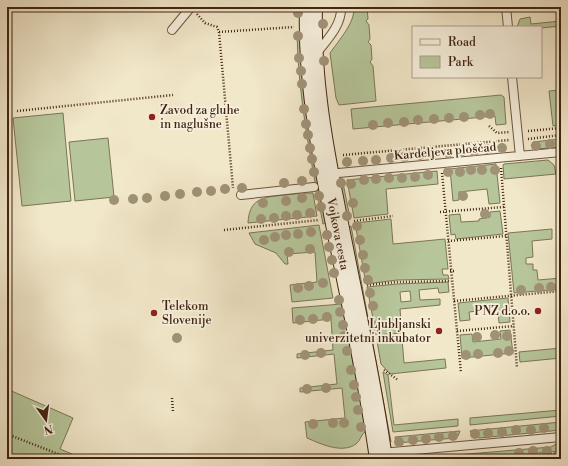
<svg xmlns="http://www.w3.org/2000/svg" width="568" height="466" font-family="'Libre Bodoni',serif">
  <rect width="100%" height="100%" fill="#f1e7c9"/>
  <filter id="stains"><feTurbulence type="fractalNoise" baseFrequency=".005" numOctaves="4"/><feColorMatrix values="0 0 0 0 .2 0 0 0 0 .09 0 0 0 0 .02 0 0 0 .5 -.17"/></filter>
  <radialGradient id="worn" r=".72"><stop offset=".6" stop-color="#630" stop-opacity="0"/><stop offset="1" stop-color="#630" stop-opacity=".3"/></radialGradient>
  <path fill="#b6c69a" stroke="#7c7556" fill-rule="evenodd" d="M354,7H367L368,19L366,21L369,25L370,39L368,42L371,45L372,59L370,62L373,66L376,101L339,105L336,98L330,53C339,40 355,23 354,7Z
    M530,17L531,24L561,21V26L541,28L517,27L520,19Z
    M301,30L327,223L323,224C311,161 298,97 297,33Z
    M561,90V125L553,126L549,91Z
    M501,95L504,97L506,124L496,125L495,116L353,129L351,109Z
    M63,113L71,201L22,206L13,118Z
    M108,138L114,197L75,201L69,142Z
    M561,139V147L536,149L531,146L533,142Z
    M548,160L554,165L556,174L504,179L503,165L504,164Z
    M496,164L500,203L489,204L487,189L459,192V200L453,201L450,169Z
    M437,171L438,184L386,189L388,214L354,218L347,180Z
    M342,178L350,218H345L339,181Z
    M313,193L317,216L248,223C249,198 264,197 285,195C294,194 303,193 313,193Z
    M500,211L503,234L456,239L455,234L451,235L449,215L460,214L461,222L479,221V219L490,217V212Z
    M391,219L393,244L445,239L448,269H442L443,275H448L449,279L397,280L366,284L355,223Z
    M319,225L333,298L292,302L290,285L317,282L315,252L287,254L288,264H285L276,253L255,244L249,233Z
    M351,226L391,442L388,439L347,228Z
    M552,229V239L532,241L533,257L526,258V264H533V270H537L538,280L561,278V289L514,293L508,233Z
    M448,282L449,292L439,293L438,288L419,290L420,300L440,299V305L400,309L402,333L376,335L367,287L397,284ZM410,291L411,301L401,302L400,292Z
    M508,298L510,322L499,323L498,311L488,312L487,310L469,312L470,320L460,321L458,303Z
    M342,304L366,431C361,434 361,440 356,444C342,454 321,444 307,438L305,422L345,418L342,388L300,392V388L337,384L334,354L297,358V354L333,350L331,319L293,323L292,308Z
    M510,330L513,353L462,358L460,335L472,334L473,342L501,339L500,331Z
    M402,339L404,363L445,359L446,368L390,374L381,364L377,341Z
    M561,348V358L520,362L519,352Z
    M383,372L388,375L394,425L458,419V426L393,432Z
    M7,389L73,418L60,449L84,459H7Z
    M561,410V416L470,425V418Z
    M561,422V430L479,438L474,436L470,431Z
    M460,431L458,436L455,438L396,443L395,437Z
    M561,442V451L473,459H409L551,447L558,443Z"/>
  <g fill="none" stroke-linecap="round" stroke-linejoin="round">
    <g stroke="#6d5540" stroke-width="10">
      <path id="lane" d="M506,7L508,27
        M172,30L191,7
        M316,54C327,40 342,25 341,7
        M512,77L520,156
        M328,174L561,152V156
        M241,195L314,187
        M381,453L561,437"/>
    </g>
    <g stroke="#412412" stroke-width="24">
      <path id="secondary" d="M311,7C309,73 320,138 333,203C349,288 369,373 381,459"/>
    </g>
    <path stroke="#412412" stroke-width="2.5" stroke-dasharray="1 2" stroke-linecap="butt" d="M197,14L205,23L217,27L219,32L233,188
      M219,32L294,27
      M17,111L173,95
      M489,126L497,133L509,132
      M528,131L561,128
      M528,139L561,135
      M343,155L509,140
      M501,168L517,368
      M442,173L461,373
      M440,212L504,207
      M354,221L393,216
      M224,230L319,220
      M448,241L506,236
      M450,271H456
      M367,285L397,282L451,281
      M454,301L561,291
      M457,331L514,326
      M377,339L402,336
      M384,370L398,380
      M172,398L173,412
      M7,434L71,459
      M500,459L561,453"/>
    <use href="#lane" stroke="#f6efdc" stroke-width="8"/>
    <use href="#secondary" stroke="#f6efdc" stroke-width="22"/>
  </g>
  <g fill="#a09277">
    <circle cx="298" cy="13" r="5"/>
    <circle cx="323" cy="24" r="5"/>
    <circle cx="298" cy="36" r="5"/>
    <circle cx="299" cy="58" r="5"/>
    <circle cx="324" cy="61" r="5"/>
    <circle cx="301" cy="71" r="5"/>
    <circle cx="302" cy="84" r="5"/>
    <circle cx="304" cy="109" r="5"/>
    <circle cx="490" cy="114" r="5"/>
    <circle cx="480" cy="115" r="5"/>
    <circle cx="464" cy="117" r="5"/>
    <circle cx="449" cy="118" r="5"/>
    <circle cx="434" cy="119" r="5"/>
    <circle cx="418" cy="120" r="5"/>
    <circle cx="404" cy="122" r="5"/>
    <circle cx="388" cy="123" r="5"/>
    <circle cx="306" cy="124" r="5"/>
    <circle cx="373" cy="125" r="5"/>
    <circle cx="308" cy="135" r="5"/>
    <circle cx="550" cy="144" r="5"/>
    <circle cx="536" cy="146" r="5"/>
    <circle cx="310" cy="148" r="5"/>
    <circle cx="502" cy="148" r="5"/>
    <circle cx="487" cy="149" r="5"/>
    <circle cx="474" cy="151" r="5"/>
    <circle cx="461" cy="152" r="5"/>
    <circle cx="448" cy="153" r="5"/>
    <circle cx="432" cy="154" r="5"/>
    <circle cx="420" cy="155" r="5"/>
    <circle cx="404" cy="157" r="5"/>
    <circle cx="391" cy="158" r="5"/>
    <circle cx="312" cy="159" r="5"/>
    <circle cx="376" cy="160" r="5"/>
    <circle cx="363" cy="161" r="5"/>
    <circle cx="347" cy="162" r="5"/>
    <circle cx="471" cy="170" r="5"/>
    <circle cx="482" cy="170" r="5"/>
    <circle cx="495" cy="170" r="5"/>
    <circle cx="314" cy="172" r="5"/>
    <circle cx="448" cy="172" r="5"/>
    <circle cx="460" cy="172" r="5"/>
    <circle cx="428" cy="175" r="5"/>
    <circle cx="415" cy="177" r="5"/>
    <circle cx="389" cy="178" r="5"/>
    <circle cx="402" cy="178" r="5"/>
    <circle cx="376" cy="179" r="5"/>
    <circle cx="364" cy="180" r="5"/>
    <circle cx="302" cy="181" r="5"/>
    <circle cx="284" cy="183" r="5"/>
    <circle cx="341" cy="183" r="5"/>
    <circle cx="351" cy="184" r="5"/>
    <circle cx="242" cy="188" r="5"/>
    <circle cx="225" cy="189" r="5"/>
    <circle cx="211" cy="191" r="5"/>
    <circle cx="197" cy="192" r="5"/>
    <circle cx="180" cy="194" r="5"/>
    <circle cx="165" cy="196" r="5"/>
    <circle cx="319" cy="196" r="5"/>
    <circle cx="463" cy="196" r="5"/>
    <circle cx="147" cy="198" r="5"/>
    <circle cx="302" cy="198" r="5"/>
    <circle cx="133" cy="199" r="5"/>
    <circle cx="114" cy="200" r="5"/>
    <circle cx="286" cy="201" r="5"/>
    <circle cx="263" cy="203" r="5"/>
    <circle cx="353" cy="203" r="5"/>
    <circle cx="321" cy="207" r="5"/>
    <circle cx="310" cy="213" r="5"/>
    <circle cx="485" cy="214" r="5"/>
    <circle cx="297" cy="215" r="5"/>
    <circle cx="286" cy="216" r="5"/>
    <circle cx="347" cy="216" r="5"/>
    <circle cx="274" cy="218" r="5"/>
    <circle cx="261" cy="219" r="5"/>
    <circle cx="357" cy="226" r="5"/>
    <circle cx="311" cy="232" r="5"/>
    <circle cx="298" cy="234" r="5"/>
    <circle cx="286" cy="235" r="5"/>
    <circle cx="327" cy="235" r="5"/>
    <circle cx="275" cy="237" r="5"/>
    <circle cx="264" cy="240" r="5"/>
    <circle cx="360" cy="240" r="5"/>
    <circle cx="329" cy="247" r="5"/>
    <circle cx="310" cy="249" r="5"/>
    <circle cx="289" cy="252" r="5"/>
    <circle cx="363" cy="255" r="5"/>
    <circle cx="332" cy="260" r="5"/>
    <circle cx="365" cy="268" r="5"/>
    <circle cx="334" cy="273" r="5"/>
    <circle cx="368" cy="280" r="5"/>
    <circle cx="323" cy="283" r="5"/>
    <circle cx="309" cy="286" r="5"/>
    <circle cx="551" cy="287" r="5"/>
    <circle cx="298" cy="288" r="5"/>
    <circle cx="539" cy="288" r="5"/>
    <circle cx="521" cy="290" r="5"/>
    <circle cx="370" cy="293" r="5"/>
    <circle cx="339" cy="300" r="5"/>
    <circle cx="373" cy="306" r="5"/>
    <circle cx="340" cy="312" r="5"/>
    <circle cx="327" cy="317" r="5"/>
    <circle cx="313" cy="319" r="5"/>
    <circle cx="300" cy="320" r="5"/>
    <circle cx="343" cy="325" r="5"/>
    <circle cx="376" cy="326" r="5"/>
    <circle cx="495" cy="335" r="5"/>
    <circle cx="344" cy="336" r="5"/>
    <circle cx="507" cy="336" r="5"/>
    <circle cx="477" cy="337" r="5"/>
    <circle cx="177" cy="338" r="5"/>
    <circle cx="347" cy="351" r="5"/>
    <circle cx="509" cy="351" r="5"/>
    <circle cx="321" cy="353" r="5"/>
    <circle cx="498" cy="353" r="5"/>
    <circle cx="478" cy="354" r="5"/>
    <circle cx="305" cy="355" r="5"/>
    <circle cx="466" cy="355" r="5"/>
    <circle cx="351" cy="370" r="5"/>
    <circle cx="354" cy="385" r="5"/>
    <circle cx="326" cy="388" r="5"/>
    <circle cx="307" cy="389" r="5"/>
    <circle cx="356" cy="397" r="5"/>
    <circle cx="358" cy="410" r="5"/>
    <circle cx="333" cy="423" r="5"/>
    <circle cx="344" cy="423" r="5"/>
    <circle cx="313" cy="424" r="5"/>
    <circle cx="361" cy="427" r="5"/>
    <circle cx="544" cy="428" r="5"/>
    <circle cx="516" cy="430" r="5"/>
    <circle cx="531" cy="430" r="5"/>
    <circle cx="502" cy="432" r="5"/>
    <circle cx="488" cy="433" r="5"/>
    <circle cx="475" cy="434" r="5"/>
    <circle cx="453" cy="436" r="5"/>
    <circle cx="439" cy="437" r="5"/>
    <circle cx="426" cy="439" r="5"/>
    <circle cx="413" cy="440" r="5"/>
    <circle cx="399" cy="442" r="5"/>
    <circle cx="533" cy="451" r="5"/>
    <circle cx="547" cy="451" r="5"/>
    <circle cx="519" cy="453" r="5"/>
  </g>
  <g fill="#8f2418" stroke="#f6efdc" stroke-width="1.5">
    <circle cx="152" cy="117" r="4"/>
    <circle cx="538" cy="311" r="4"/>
    <circle cx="154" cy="313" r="4"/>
    <circle cx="439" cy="331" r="4"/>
  </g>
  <g text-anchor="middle" stroke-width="3.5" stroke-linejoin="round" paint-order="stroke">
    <g font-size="12" fill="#412412" stroke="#f6efdc" text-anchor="start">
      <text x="160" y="114">Zavod za gluhe<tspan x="160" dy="14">in naglušne</tspan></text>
      <text x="162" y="310">Telekom<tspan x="162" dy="14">Slovenije</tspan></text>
      <text x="530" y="315" text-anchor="end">PNZ d.o.o.</text>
      <text x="431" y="328" text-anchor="end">Ljubljanski<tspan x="431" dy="14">univerzitetni inkubator</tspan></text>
    </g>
    <g font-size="12" fill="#412412" stroke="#f6efdc">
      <text transform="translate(445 151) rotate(-5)" y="4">Kardeljeva ploščad</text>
      <text transform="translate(338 234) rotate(79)" y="4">Vojkova cesta</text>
    </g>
  </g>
  <rect width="568" height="466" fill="none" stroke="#f1e7c9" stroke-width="24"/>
  <rect x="8" y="8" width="552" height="450" fill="none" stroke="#412412" stroke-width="2"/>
  <rect x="12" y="12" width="544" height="442" fill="none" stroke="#412412"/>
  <rect x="412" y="26" width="130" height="52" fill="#f6efdc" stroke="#ae9e8b"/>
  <rect x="420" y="39" width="20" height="6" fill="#f6efdc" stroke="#ae9e8b"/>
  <text x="448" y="46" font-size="12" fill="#412412">Road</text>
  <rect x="420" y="56" width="20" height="12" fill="#b6c69a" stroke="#ae9e8b"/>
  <text x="448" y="66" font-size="12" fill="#412412">Park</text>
  <g transform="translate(46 420) rotate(166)" stroke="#f6efdc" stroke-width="3" paint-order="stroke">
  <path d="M0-3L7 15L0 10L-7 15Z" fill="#412412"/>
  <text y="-6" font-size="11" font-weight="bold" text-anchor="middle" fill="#412412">N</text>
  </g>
  <rect width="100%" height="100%" filter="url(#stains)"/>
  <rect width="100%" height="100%" fill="url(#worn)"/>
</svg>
